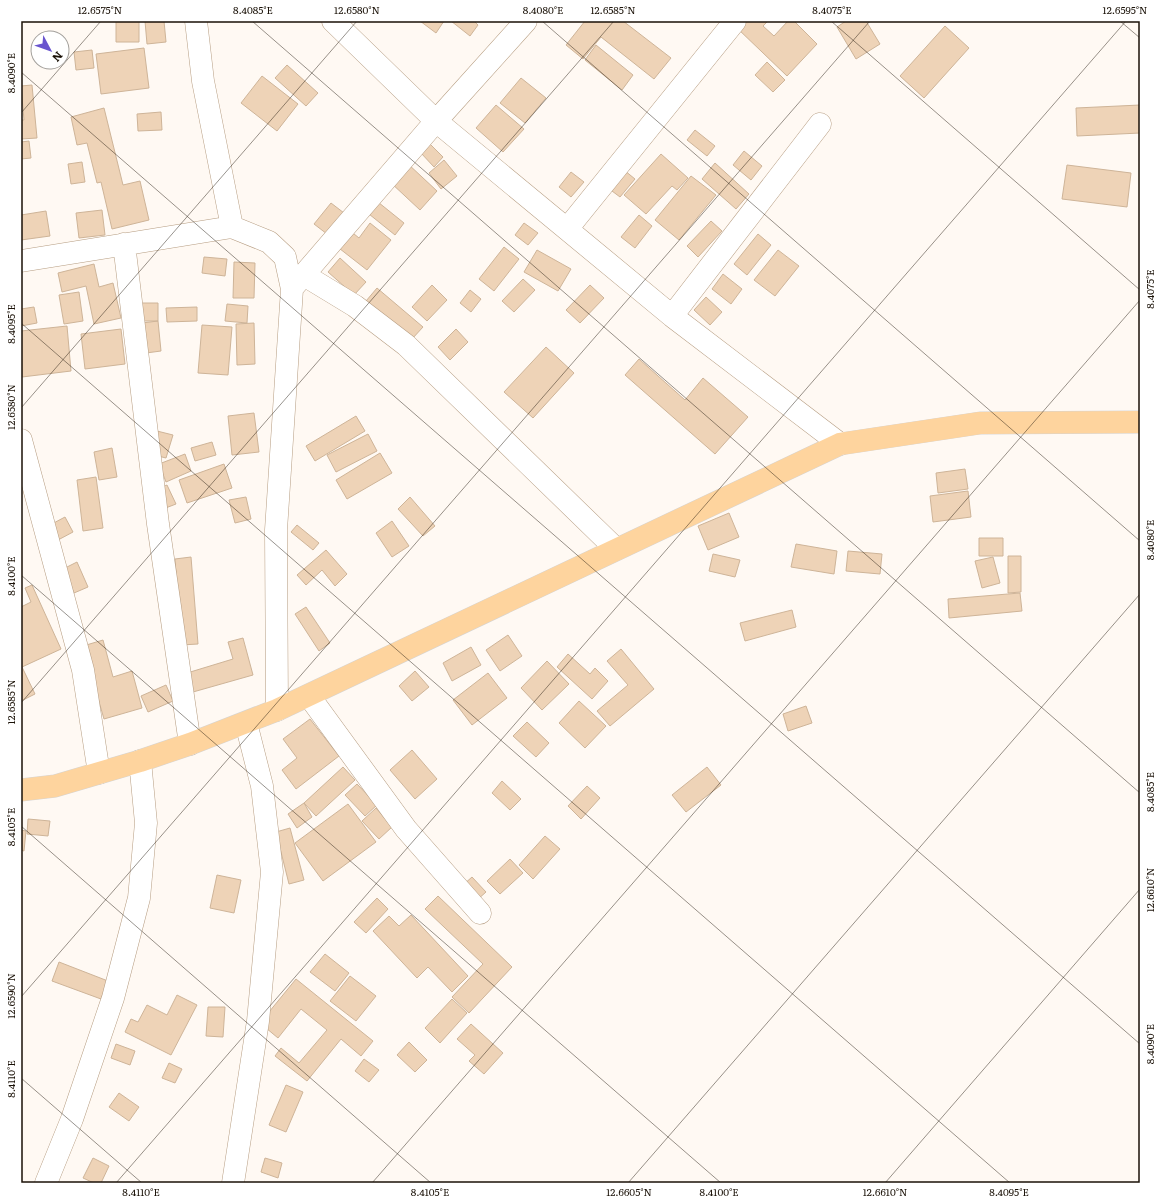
<svg xmlns="http://www.w3.org/2000/svg" width="1161" height="1204" font-family="Literata,serif">
  <rect width="100%" height="100%" fill="#fff9f3"/>
  <path fill="#eed3b7" stroke="#ceb498" d="M116,21H139V42H116Z
    M145,21H164L166,42L147,44Z
    M420,21H444L436,33Z
    M451,21H474L478,25L470,36Z
    M585,21H623L671,58L654,79L601,37L583,59L566,45Z
    M743,21H768L763,26L774,36L788,21H794L817,44L787,76L737,28Z
    M846,21H866L880,44L856,59L837,27Z
    M945,26L969,48L924,98L900,76Z
    M596,45L633,75L622,90L585,60Z
    M144,48L149,88L101,94L96,54Z
    M92,50L94,68L76,70L74,52Z
    M767,62L785,80L773,92L755,75Z
    M287,65L318,93L306,106L275,78Z
    M262,76L298,104L277,131L241,103Z
    M521,78L546,98L525,123L500,103Z
    M32,85L37,138L21,139V120H24L21,86Z
    M496,105L524,129L503,152L476,128Z
    M1140,105V133L1077,136L1076,108Z
    M104,108L123,185L140,181L149,220L112,229L101,182L97,183L87,143L77,145L71,117Z
    M161,112L162,130L138,131L137,114Z
    M695,130L715,146L707,156L687,140Z
    M29,141L31,158L21,159V142Z
    M430,144L443,157L434,167L421,153Z
    M744,151L762,166L751,180L733,165Z
    M661,154L688,178L677,190L672,186L646,214L624,195Z
    M444,160L457,176L441,189L429,173Z
    M82,162L85,182L71,184L68,164Z
    M407,163L437,191L420,210L390,182Z
    M715,163L749,194L736,209L702,179Z
    M1067,165L1131,173L1127,207L1062,199Z
    M619,166L635,179L620,197L604,185Z
    M571,172L584,182L571,197L559,187Z
    M691,176L716,195L679,240L655,220Z
    M373,198L404,223L395,235L364,210Z
    M331,203L344,213L327,234L314,224Z
    M102,210L105,235L79,238L76,213Z
    M46,211L50,236L21,240V215Z
    M639,215L652,226L635,248L621,237Z
    M711,221L722,231L698,257L687,246Z
    M370,223L391,240L367,270L335,245L348,229L359,238Z
    M524,223L538,233L528,245L515,235Z
    M758,234L771,245L747,275L734,264Z
    M504,247L519,259L494,291L479,279Z
    M537,250L571,269L558,291L524,272Z
    M778,250L799,266L775,296L754,280Z
    M204,257L227,259L225,276L202,273Z
    M340,258L366,282L354,295L328,272Z
    M234,262L255,263L254,298H233Z
    M94,264L99,287L113,283L121,318L94,324L86,286L62,292L58,273Z
    M723,274L742,289L731,304L712,289Z
    M523,279L535,290L514,312L502,301Z
    M432,285L447,300L427,321L412,307Z
    M590,285L604,298L580,323L566,310Z
    M377,288L423,327L412,339L366,301Z
    M470,290L481,299L471,312L460,303Z
    M79,292L83,321L64,324L59,295Z
    M706,297L722,312L710,325L694,310Z
    M140,303H158V321H140Z
    M227,304L248,306L247,323L225,321Z
    M34,307L37,323L21,326V309Z
    M197,307V321L167,322L166,308Z
    M158,321L161,351L146,353L142,323Z
    M254,323L255,364L237,365L236,324Z
    M202,325L232,327L228,375L198,373Z
    M67,326L71,371L22,377L21,331Z
    M121,329L125,364L85,369L81,334Z
    M456,329L468,342L450,360L438,347Z
    M546,347L574,373L533,418L504,392Z
    M639,359L685,400L703,378L748,417L715,454L625,375Z
    M254,413L259,452L232,455L228,416Z
    M356,416L365,431L315,461L306,446Z
    M157,431L173,435L166,458L150,454Z
    M368,434L377,451L336,472L327,455Z
    M212,442L216,455L195,461L191,448Z
    M112,448L117,477L99,480L94,452Z
    M380,453L392,473L347,499L336,480Z
    M185,454L191,471L166,482L159,464Z
    M224,464L232,488L187,503L179,480Z
    M965,469L968,489L938,493L936,473Z
    M96,477L103,528L83,531L77,480Z
    M167,485L176,504L163,509L155,490Z
    M968,491L971,517L933,522L930,496Z
    M246,497L251,519L235,523L229,500Z
    M410,497L435,526L423,536L398,509Z
    M729,513L739,537L708,550L698,526Z
    M65,517L73,532L58,540L50,525Z
    M392,521L409,546L392,557L376,533Z
    M297,525L319,543L313,550L291,532Z
    M979,538H1003V556H979Z
    M796,544L837,551L834,574L791,567Z
    M326,550L347,574L335,586L322,570L306,585L297,575Z
    M848,551L882,554L880,574L846,571Z
    M713,554L740,560L735,577L709,571Z
    M1008,556H1021V592L1008,593Z
    M191,557L198,644L181,645L175,559Z
    M993,557L1000,583L982,588L975,561Z
    M77,562L88,587L74,593L63,569Z
    M32,585L61,649L22,667L35,694L21,701V607L31,602L25,588Z
    M1020,593L1022,611L949,618L948,599Z
    M306,607L330,643L319,651L295,614Z
    M792,610L796,627L745,641L740,623Z
    M508,635L522,656L500,671L486,650Z
    M243,638L253,675L193,692L187,673L233,659L228,642Z
    M103,640L113,677L132,671L142,708L104,719L83,646Z
    M471,647L481,665L452,681L443,663Z
    M621,649L654,689L610,726L597,711L628,685L607,661Z
    M568,654L590,674L595,668L608,681L592,699L557,667Z
    M547,661L569,684L542,710L521,688Z
    M415,671L429,687L412,701L399,686Z
    M488,673L507,698L472,725L453,700Z
    M166,685L173,701L148,712L141,696Z
    M579,701L606,726L585,748L559,723Z
    M806,706L812,723L788,731L783,714Z
    M310,719L339,756L296,789L282,770L297,758L283,739Z
    M527,722L549,743L536,757L513,736Z
    M412,750L437,779L415,799L390,770Z
    M343,767L355,780L316,816L304,803Z
    M707,767L721,785L686,812L672,795Z
    M502,781L521,799L510,810L492,793Z
    M357,784L377,805L365,816L345,795Z
    M587,786L600,798L581,819L568,806Z
    M304,803L312,817L297,828L288,814Z
    M348,804L376,842L323,881L295,843Z
    M376,808L392,827L379,839L362,821Z
    M28,819L50,821L48,836L27,834Z
    M290,828L304,880L289,884L276,832Z
    M21,830L26,831L24,851L21,850Z
    M545,836L560,849L533,879L519,865Z
    M510,859L523,873L500,894L487,881Z
    M217,875L241,880L234,913L210,908Z
    M472,877L486,892L477,900L463,885Z
    M438,896L512,967L469,1013L452,997L483,964L425,909Z
    M377,898L388,909L366,933L354,922Z
    M411,915L468,976L452,992L428,967L417,978L373,931L389,916L399,926Z
    M325,954L349,973L335,991L310,972Z
    M59,962L108,981L101,999L52,981Z
    M350,976L376,996L356,1021L330,1001Z
    M296,979L373,1041L361,1056L341,1039L307,1081L275,1056L281,1048L299,1063L327,1030L301,1009L278,1038L260,1023Z
    M177,995L197,1005L171,1055L125,1032L131,1019L138,1022L147,1005L167,1015Z
    M452,999L467,1013L440,1043L425,1028Z
    M208,1007H225L223,1037L206,1036Z
    M471,1024L503,1053L484,1074L469,1061L475,1055L457,1039Z
    M409,1042L427,1060L415,1072L397,1055Z
    M116,1044L135,1051L130,1065L111,1058Z
    M364,1059L379,1070L369,1082L355,1071Z
    M169,1063L182,1069L175,1083L162,1078Z
    M286,1085L303,1092L286,1132L269,1125Z
    M119,1093L139,1107L129,1121L109,1107Z
    M93,1158L109,1166L101,1183H94L83,1178Z
    M265,1158L282,1163L278,1178L261,1172Z"/>
  <g fill="none" stroke-linecap="round" stroke-linejoin="round">
    <g stroke="#b69d82" stroke-width="23">
      <path id="minor" d="M196,21L203,81L232,227
        M333,21L436,121L672,316L840,444
        M567,229L735,21
        M124,244L158,524L190,744
        M21,261L232,227L269,242L285,257L292,289L276,530L277,710
        M304,275L355,306L406,345L616,549
        M294,286L436,121L526,21
        M672,316L820,124
        M21,440L83,670L99,773
        M309,696L406,829L480,913
        M46,1183L72,1119L113,998L139,898L146,823L140,761
        M233,1183L258,1021L272,872L262,786L246,723"/>
    </g>
    <g stroke="#d6d4d2" stroke-width="23">
      <path id="major" d="M21,790L55,786L140,761L190,744L277,710L840,444L980,423L1140,422"/>
    </g>
    <use href="#minor" stroke="#fff" stroke-width="22"/>
    <use href="#major" stroke="#fed49e" stroke-width="22"/>
  </g>
  <path fill="none" stroke="#1a1107" stroke-width="1" stroke-opacity="0.45" d="M252,21L1140,793M542,21L1140,541M831,21L1140,290M1120,21L1140,38M21,72L1140,1044M21,113L101,21M21,323L1010,1183M21,408L357,21M21,575L721,1183M21,703L614,21M21,826L431,1183M21,997L870,21M21,1078L142,1183M116,1183L1126,21M372,1183L1140,300M628,1183L1140,594M885,1183L1140,889"/>
  <rect width="1161" height="1204" fill="none" stroke="#ffffff" stroke-width="44"/>
  <g transform="translate(50 50) rotate(131)"><circle r="19" fill="#ffffff" stroke="#a3a09c"/>
  <path d="M0-3L7 15L0 10L-7 15Z" fill="#6954ce"/>
  <text y="-6" font-size="11" font-weight="bold" text-anchor="middle" fill="#1a1107">N</text>
  </g>
  <rect x="22" y="22" width="1117" height="1160" fill="none" stroke="#1a1107" stroke-width="1.5"/>
  <g font-size="10" text-anchor="middle" fill="#1a1107">
    <text x="100" y="14">12.6575°N</text>
    <text x="253" y="14">8.4085°E</text>
    <text x="357" y="14">12.6580°N</text>
    <text x="543" y="14">8.4080°E</text>
    <text x="613" y="14">12.6585°N</text>
    <text x="832" y="14">8.4075°E</text>
    <text x="1125" y="14">12.6595°N</text>
    <text transform="translate(11 73) rotate(-90)" y="4">8.4090°E</text>
    <text transform="translate(1150 289) rotate(-90)" y="4">8.4075°E</text>
    <text transform="translate(11 324) rotate(-90)" y="4">8.4095°E</text>
    <text transform="translate(11 407) rotate(-90)" y="4">12.6580°N</text>
    <text transform="translate(1150 540) rotate(-90)" y="4">8.4080°E</text>
    <text transform="translate(11 576) rotate(-90)" y="4">8.4100°E</text>
    <text transform="translate(11 702) rotate(-90)" y="4">12.6585°N</text>
    <text transform="translate(1150 792) rotate(-90)" y="4">8.4085°E</text>
    <text transform="translate(11 827) rotate(-90)" y="4">8.4105°E</text>
    <text transform="translate(1150 890) rotate(-90)" y="4">12.6610°N</text>
    <text transform="translate(11 996) rotate(-90)" y="4">12.6590°N</text>
    <text transform="translate(1150 1044) rotate(-90)" y="4">8.4090°E</text>
    <text transform="translate(11 1079) rotate(-90)" y="4">8.4110°E</text>
    <text x="141" y="1196">8.4110°E</text>
    <text x="430" y="1196">8.4105°E</text>
    <text x="629" y="1196">12.6605°N</text>
    <text x="719" y="1196">8.4100°E</text>
    <text x="885" y="1196">12.6610°N</text>
    <text x="1009" y="1196">8.4095°E</text>
  </g>
</svg>
